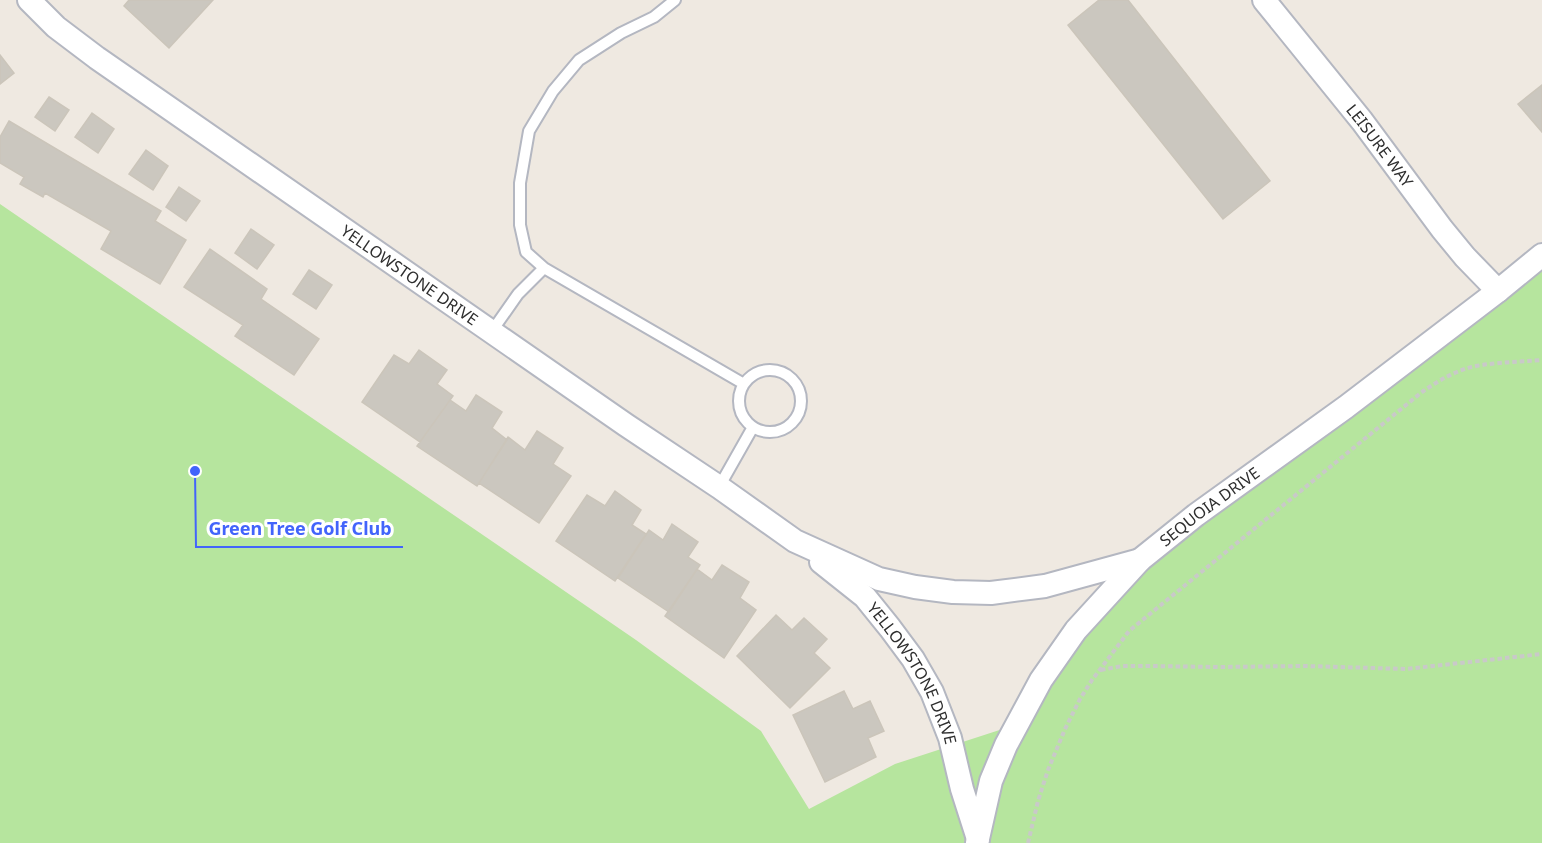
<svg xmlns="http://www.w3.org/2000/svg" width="1542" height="843" font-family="'Noto Sans',sans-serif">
  <rect width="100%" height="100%" fill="#efe9e1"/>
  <path fill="#b6e59e" d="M0,204L636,640L761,731L809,809L895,764L1024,722L1042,681L1116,596L1181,541L1357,400L1542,262V843H0Z"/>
  <path fill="#cbc7bf" stroke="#cbc5ba" stroke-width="1.5" d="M129,0H213L169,48L124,6Z
    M1099,0H1128L1270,181L1223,219L1068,25Z
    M0,55L14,73L0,84Z
    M1542,85V132L1518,104Z
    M49,97L69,110L55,131L35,117Z
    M92,113L114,129L98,153L75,137Z
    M9,121L161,211L155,221L186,240L160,284L101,249L111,231L45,193L43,197L20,184L24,177L0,163V137Z
    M146,150L168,166L153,190L129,174Z
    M179,187L200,201L186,221L166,207Z
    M251,229L274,245L257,269L235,253Z
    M210,249L267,289L261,299L319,339L294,375L235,336L243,325L184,287Z
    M309,270L332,285L316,309L293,294Z
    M419,350L447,370L437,384L453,396L420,442L362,402L394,355L409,364Z
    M476,395L502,412L492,428L507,440L477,486L417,446L450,400L466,411Z
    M537,431L563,448L553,464L571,476L539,523L479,483L508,437L525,450Z
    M615,491L641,510L632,525L646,534L615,581L556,541L587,495L605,506Z
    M672,524L698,542L688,557L700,565L669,612L618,578L649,530L663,540Z
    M722,565L749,582L740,598L756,610L724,658L665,616L697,569L712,580Z
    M776,615L792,630L804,618L827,639L814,653L830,668L790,708L737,656Z
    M844,691L853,709L870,701L884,731L868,738L876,757L825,782L793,715Z"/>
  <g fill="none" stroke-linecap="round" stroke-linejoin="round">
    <g stroke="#b4b7c1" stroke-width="14">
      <path id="lane" d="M544,268L526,252L520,225V183L529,131L553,91L579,60L621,33L654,17L675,0
        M492,331L518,294L544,268L744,384
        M739 401a31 31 0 1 1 62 0a31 31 0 1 1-62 0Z
        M719,487L753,427"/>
    </g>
    <g stroke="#b4b7c1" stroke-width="26">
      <g id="street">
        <path id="s1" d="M29,0L56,27L97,58L626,425L719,487L795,541L879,579L915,587L953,592L991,593L1045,586L1140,560"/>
        <path id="s2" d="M1264,0L1362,121L1442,229L1465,257L1498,291"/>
        <path id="s3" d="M821,562L865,597L890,628L913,659L932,692L950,738L962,789L978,839"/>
        <path id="s4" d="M977,843L991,781L1006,745L1041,680L1076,630L1140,560L1196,515L1346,407L1498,291L1542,255"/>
      </g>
    </g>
    <path stroke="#c9c9c9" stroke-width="4" stroke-dasharray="4.5 3" stroke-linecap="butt" d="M1101,670L1122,666H1150L1218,667L1306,666L1406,669L1542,654
      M1028,843L1038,801L1048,770L1065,729L1080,699L1092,680L1129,631L1422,392C1438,381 1456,370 1476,366C1498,362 1520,362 1542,360"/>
    <use href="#lane" stroke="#fff" stroke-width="10"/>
    <use href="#street" stroke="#fff" stroke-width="22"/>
  </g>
  <g text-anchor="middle" stroke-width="6" stroke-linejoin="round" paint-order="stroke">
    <g font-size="16" fill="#2e2e2e" stroke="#fff">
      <text dy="6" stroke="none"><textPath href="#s2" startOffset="186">LEISURE WAY</textPath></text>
      <text dy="6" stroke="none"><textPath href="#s1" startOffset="470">YELLOWSTONE DRIVE</textPath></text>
      <text dy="6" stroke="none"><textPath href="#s4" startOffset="420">SEQUOIA DRIVE</textPath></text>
      <text dy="6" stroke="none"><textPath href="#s3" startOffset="147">YELLOWSTONE DRIVE</textPath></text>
    </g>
  </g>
  <path fill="none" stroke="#4264fb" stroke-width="2" d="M195 471L196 547H403"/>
  <circle fill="#4264fb" stroke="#fff" stroke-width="2" cx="195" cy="471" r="6"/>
  <g font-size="18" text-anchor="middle" font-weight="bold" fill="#4264fb" stroke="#fff" stroke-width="6" stroke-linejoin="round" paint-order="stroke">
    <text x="300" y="535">Green Tree Golf Club</text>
  </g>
</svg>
